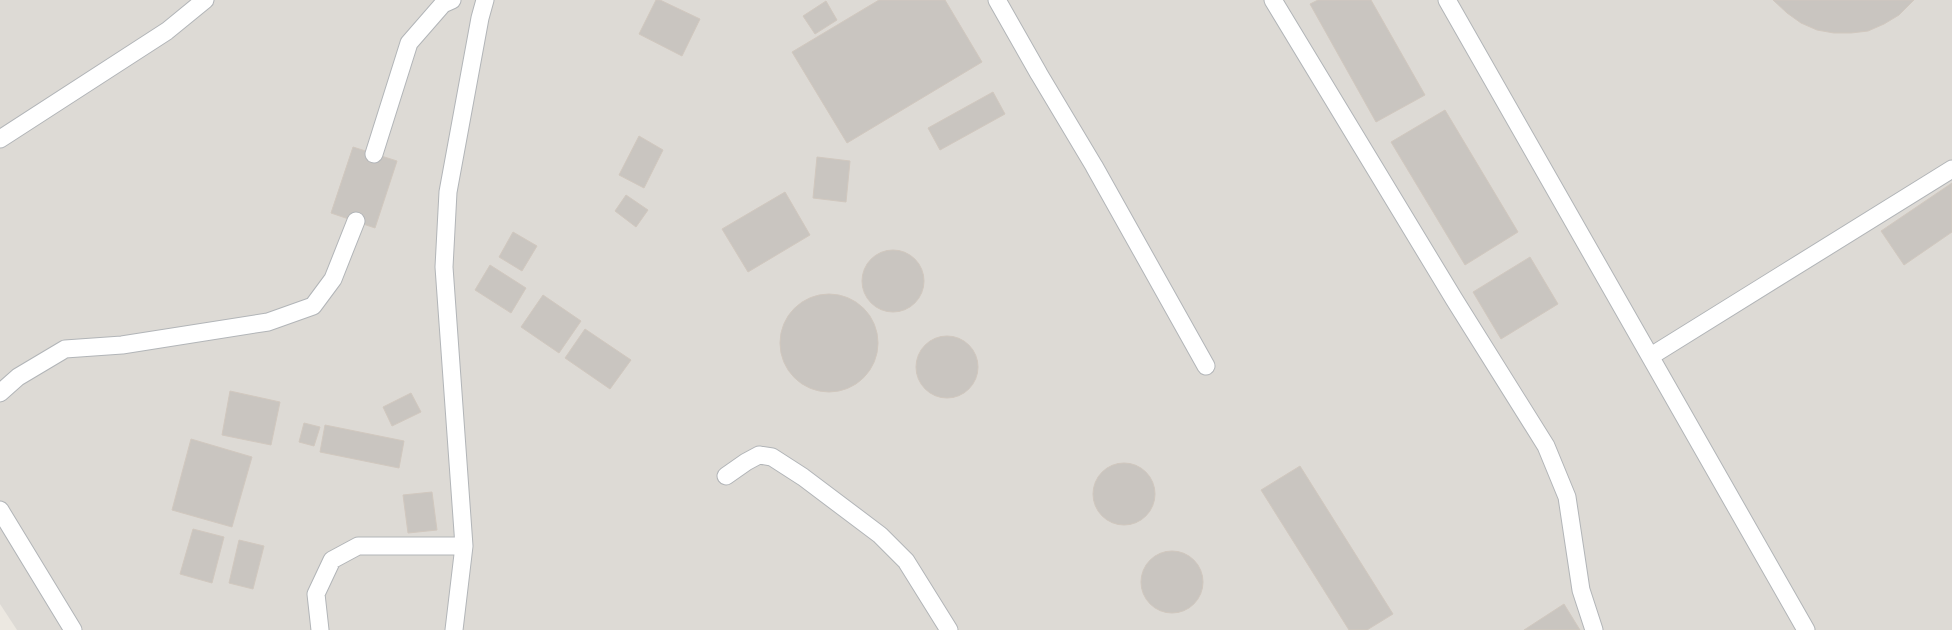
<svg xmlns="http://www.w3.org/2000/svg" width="1952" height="630" font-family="'Source Sans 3',sans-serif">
  <rect width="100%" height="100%" fill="#ece8e1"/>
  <path fill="#dddad5" d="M0,0H1952V630H17L0,604Z"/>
  <path fill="#c9c5c0" stroke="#d1c8bf" d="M656,0H660L700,19L682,56L639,34Z
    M879,0H945L982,62L847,143L792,52Z
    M1318,0H1371L1425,95L1376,122L1310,4Z
    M1773,0H1914L1899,15L1884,24L1868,31L1851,33H1834L1817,30L1801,23L1787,13Z
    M826,1L837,20L815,34L803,16Z
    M993,92L1005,114L940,150L928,128Z
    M1445,110L1518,232L1465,265L1391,142Z
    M639,136L663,150L644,188L619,175Z
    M353,147L397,161L375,228L331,213Z
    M817,157L850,161L846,202L813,198Z
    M1952,183V232L1904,265L1881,231Z
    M785,192L810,235L748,272L722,229Z
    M626,195L648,210L636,227L615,211Z
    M513,232L537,246L522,271L499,257Z
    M862 281a31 31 0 1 1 62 0a31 31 0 1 1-62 0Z
    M1530,257L1558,304L1501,339L1473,292Z
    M490,265L526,288L511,313L475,290Z
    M780 343a49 49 0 1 1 98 0a49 49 0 1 1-98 0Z
    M543,295L581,321L559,353L521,327Z
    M585,329L631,360L610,389L565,358Z
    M916 367a31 31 0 1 1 62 0a31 31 0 1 1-62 0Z
    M230,391L280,402L271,445L222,435Z
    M411,393L421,412L392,426L383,407Z
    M304,423L320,427L314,446L299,442Z
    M325,425L404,441L399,468L320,452Z
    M191,439L252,457L232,527L172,510Z
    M1093 494a31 31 0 1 1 62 0a31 31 0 1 1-62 0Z
    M1300,466L1393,614L1367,630H1349L1261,490Z
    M432,492L437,530L408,533L403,495Z
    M193,529L224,537L212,583L180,574Z
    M239,540L264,546L253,589L229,583Z
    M1141 582a31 31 0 1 1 62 0a31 31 0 1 1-62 0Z
    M1564,604L1580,630H1524Z"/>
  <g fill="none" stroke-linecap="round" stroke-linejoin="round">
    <g stroke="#b2b5b8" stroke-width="19">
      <path id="lane" d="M997,0L1039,74L1094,166L1206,366
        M1273,0L1454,299L1546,446L1567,497L1581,590L1594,630
        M1447,0L1806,630
        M0,139L167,31L205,0
        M374,154L409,43L443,4L452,0
        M1651,356L1952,169
        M0,393L18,377L65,349L122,345L268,322L313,306L333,279L356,221
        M726,476L746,462L759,455L772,457L803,477L880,535L906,561L949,630
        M0,510L73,630
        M320,630L316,594L332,560L358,546H464
        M454,630L464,546L444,267L448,192L480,18L485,0"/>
    </g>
    <use href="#lane" stroke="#fff" stroke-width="17"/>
  </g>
</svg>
